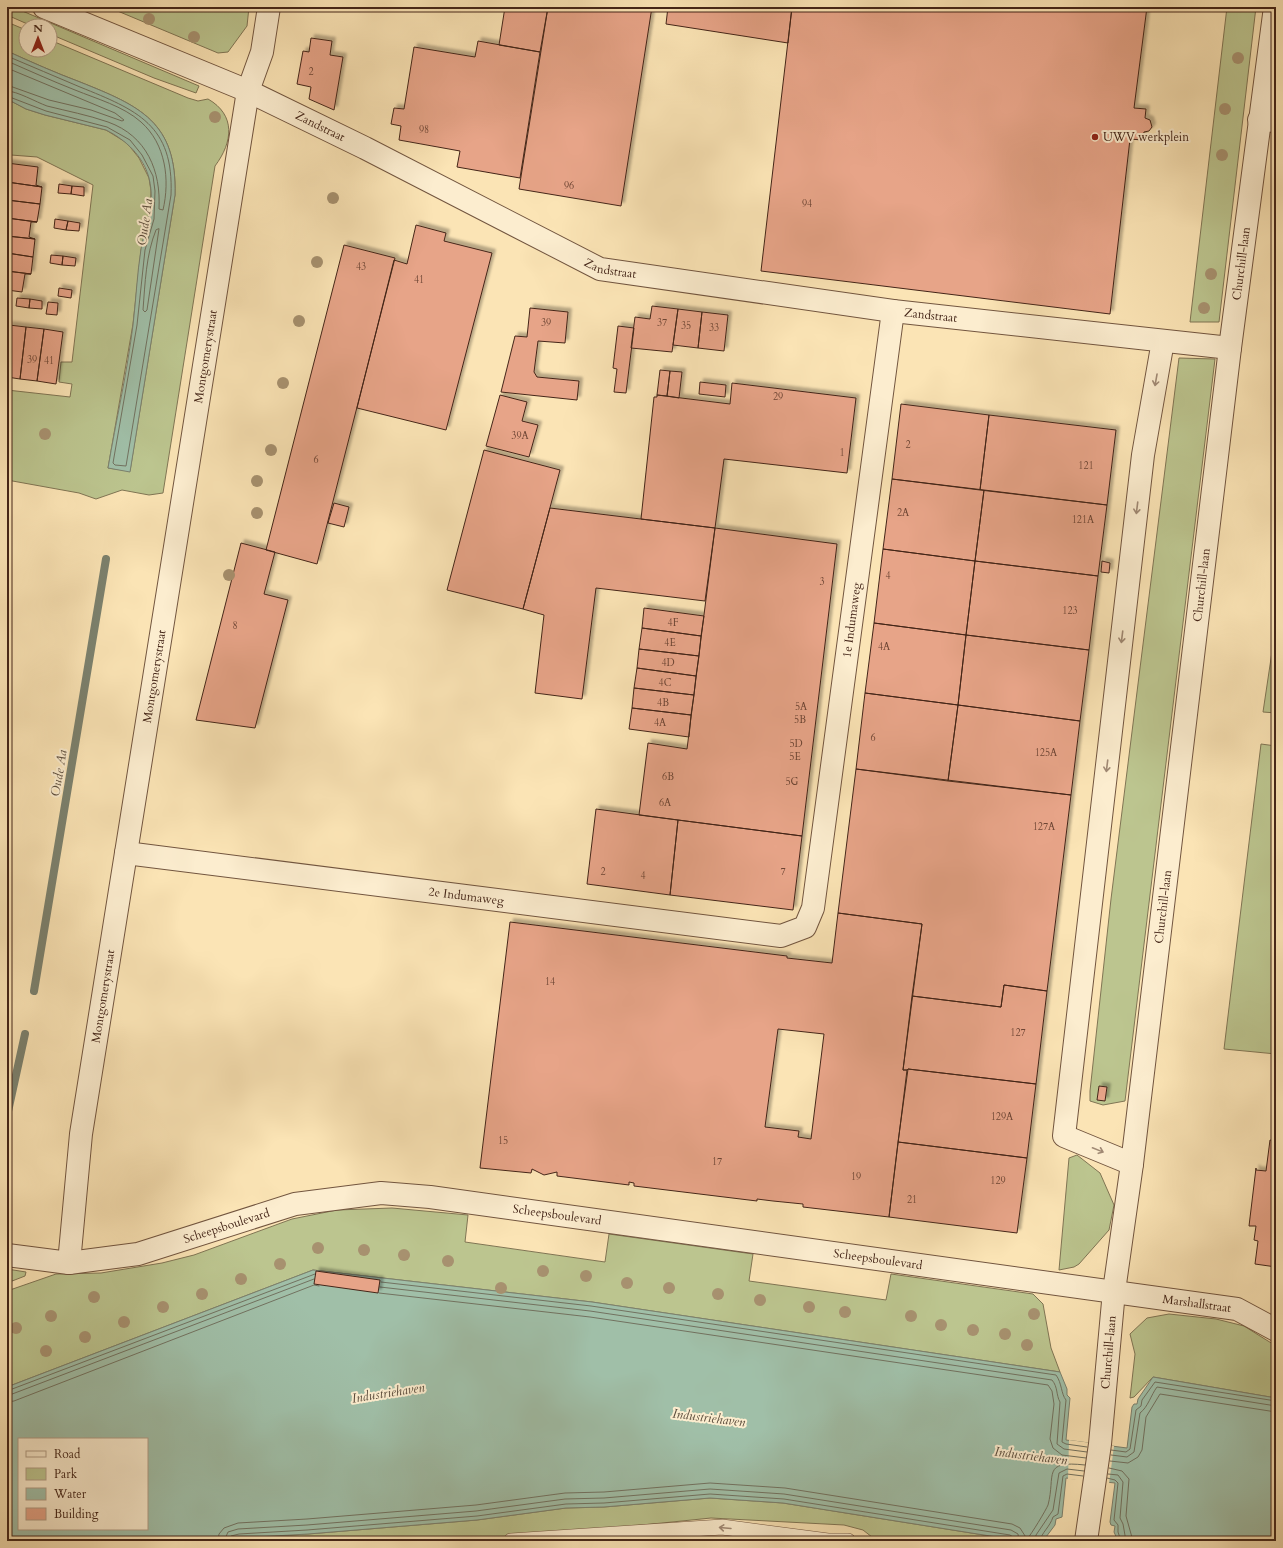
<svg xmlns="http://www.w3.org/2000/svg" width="1283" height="1548" font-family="Cardo,serif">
  <defs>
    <filter id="shadow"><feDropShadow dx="3.5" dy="-3.5" stdDeviation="1" flood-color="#0004"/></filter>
  </defs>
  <rect width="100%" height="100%" fill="#fbe4b5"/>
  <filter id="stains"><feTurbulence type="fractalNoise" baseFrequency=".005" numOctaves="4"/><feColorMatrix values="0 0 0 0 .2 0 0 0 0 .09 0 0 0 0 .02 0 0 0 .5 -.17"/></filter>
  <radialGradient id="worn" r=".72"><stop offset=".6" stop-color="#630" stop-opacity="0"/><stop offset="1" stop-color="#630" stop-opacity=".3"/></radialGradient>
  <path fill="#bcc58f" stroke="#807554" d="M7,7H13L199,86L196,93L154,78L50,34V26H32L7,15Z
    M108,7H249L247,26L228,52L218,53Z
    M1227,7H1256L1219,322H1190Z
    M7,22L26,30V50H50V40L188,98L198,101L208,99C236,115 233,142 215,166L163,493L149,495L122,490L96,499L79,493L7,480V390L70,397L72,384L59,382L61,362H72L93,185L37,157L11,155L7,150V99L26,109L45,115L106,130L127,143L139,158L149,178L151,191L150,219L141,250L133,324L108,468L130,471L175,195C177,122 140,106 80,82C56,73 31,62 7,51Z
    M1179,358L1215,359L1125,1101L1103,1105L1090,1101V1091L1111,899Z
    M1276,625V713L1263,712Z
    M1261,744L1276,746V1054L1224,1049Z
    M1077,1155L1100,1173L1114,1205L1109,1230L1079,1264L1074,1267L1059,1270L1069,1158Z
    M392,1208L468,1215L465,1242L605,1262L609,1234L753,1254L749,1281L886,1300L891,1274L1033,1294L1043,1304L1051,1348L1060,1372L592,1302L313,1270L7,1387V1291L56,1274L101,1273L162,1263L194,1255L292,1219L337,1210Z
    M7,1269L26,1272L25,1276L7,1283Z
    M1169,1314L1216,1319L1244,1326L1276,1346V1398L1153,1377L1134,1397L1130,1398L1135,1354L1130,1334L1147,1318Z
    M710,1498L783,1503L1009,1539V1541H877L863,1530L844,1525L711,1518L486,1541H227L239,1538L308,1534L477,1520L566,1508L604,1507Z"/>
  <path fill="#a0bfa8" stroke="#7b816e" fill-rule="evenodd" d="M7,51C31,62 56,73 80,82C140,106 177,122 175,195L130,472L108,468C116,421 127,373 133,325C136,300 137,274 141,249C145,223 156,207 149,178C143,156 126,140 106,130L45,115L26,109L7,99Z
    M313,1270L592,1302L1060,1372L1067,1389V1395L1070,1398L1066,1440L1127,1448L1132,1407L1134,1404H1137L1138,1399L1153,1377L1276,1398V1541H1118L1114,1532L1115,1526L1111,1525L1110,1522L1115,1483L1066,1478L1062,1517L1056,1519L1055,1525L1043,1541L1009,1539L783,1503L710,1498L604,1507L566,1508L477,1520L308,1534L239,1538L227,1541H7V1387ZM19,1439H147V1529H19Z"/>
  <path fill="#fbe4b5" d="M1069,1440L1114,1446L1109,1484L1068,1479Z"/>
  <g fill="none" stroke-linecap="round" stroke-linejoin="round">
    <path stroke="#727260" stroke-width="1" d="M7,56C31,66 56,77 80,87C137,110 174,125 171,195L126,466L115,465L113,463L137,325L145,250L154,219L155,191L153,176L142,155L130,140L107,127L46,111L7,96
      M7,61C30,71 52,81 75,90C97,99 123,106 141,122C166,144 170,180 163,210L159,209C161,171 147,136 108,122C88,115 67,111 47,106C36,102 17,91 7,91
      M7,68L115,113L124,120L122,121L91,110L49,100L7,85
      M159,229L147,310L145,312L143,310C145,284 146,254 156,230Z
      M381,1282L591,1306L1056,1375C1062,1383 1061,1394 1066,1400L1062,1442L1066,1444L1087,1447
      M380,1287L590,1311L1052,1380C1058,1387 1056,1395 1060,1402L1057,1444L1064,1449L1087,1452
      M379,1293L590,1317L1048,1385L1052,1391L1054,1404L1050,1439L1053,1448L1062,1455L1086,1458
      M7,1391L315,1274
      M7,1396L314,1279
      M7,1402L14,1401L314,1285L319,1286
      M1111,1450L1126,1452L1130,1449L1136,1410L1141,1406L1142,1400L1155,1382L1276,1401
      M1111,1455L1127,1457L1134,1452L1140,1413C1148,1407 1151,1395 1157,1387L1276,1406
      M1110,1461L1128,1463L1138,1457L1142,1450L1146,1417L1160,1394L1276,1412
      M1109,1468L1122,1471L1129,1479L1126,1516L1133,1541
      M1108,1474L1118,1475L1123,1482L1120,1518L1123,1524L1126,1541
      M1107,1478L1115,1480L1118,1483L1114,1520L1118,1525V1532L1121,1541
      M218,1541L219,1534L224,1528L238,1523L307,1519L476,1505L565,1493L604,1492L710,1483L785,1488L1012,1524L1020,1528L1027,1539C1031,1535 1046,1510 1048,1505C1056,1475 1041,1460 1085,1465
      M224,1541L228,1532L238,1529L307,1525L476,1511L565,1499L604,1498L710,1489L784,1494L1011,1530L1018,1534L1019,1541
      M229,1541L231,1536L239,1534L307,1530L477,1516L566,1504L604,1503L710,1494L784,1499L1010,1535L1013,1537L1014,1541
      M1035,1541L1036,1535L1053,1510L1059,1473L1067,1469L1084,1471
      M1040,1541C1041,1533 1050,1527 1053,1517L1058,1514L1063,1476L1067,1474L1083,1476"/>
    <path stroke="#7b816e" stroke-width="8" d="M34,991L106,559
      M7,1116L25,1034"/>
  </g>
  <path fill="#e7a488" stroke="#442518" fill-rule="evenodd" filter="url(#shadow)" d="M422,7H449L448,11Z
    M505,7H548L540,52L499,45Z
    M548,7H652L621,206L519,189Z
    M668,7H792L788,43L666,24Z
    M792,7H1147L1134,108L1146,109L1145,118L1150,120L1152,127L1149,131L1144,132L1142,140L1130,139L1110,314L761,271Z
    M311,38L332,41L330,55L343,57L334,110L309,99L311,87L297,84L303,51L309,52Z
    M478,41L540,52L520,178L457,167L460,151L399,140L401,126L391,124L394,108L404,109L414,47L475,57Z
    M7,163L38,167L36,185L42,187L7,182Z
    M7,182L42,187L40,204L7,200Z
    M59,184L72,186L71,194L58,193Z
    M72,186L84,187V196L71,194Z
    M7,200L40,204L37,222L7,218Z
    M7,218L37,222H31L29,237L35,239L7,236Z
    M55,219L68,221L66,230L54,228Z
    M68,221L80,223L79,231L66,230Z
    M416,225L446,233L444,241L492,253L446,430L357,408L394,260L407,264Z
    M7,236L35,239L33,257L7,253Z
    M344,245L395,258L317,564L266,550Z
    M7,253L33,257L31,274L7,271Z
    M51,255L63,256L62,265L50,263Z
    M63,256L76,258L75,266L62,265Z
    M7,271L31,274H25L22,292L7,290Z
    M59,288L72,290L71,298L58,296Z
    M17,298L30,299L29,308L16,306Z
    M30,299L42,301V309L29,308Z
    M48,302L58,303L57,315L46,314Z
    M652,306L678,309L672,352L631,348L635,317L650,319Z
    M530,308L568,312L565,343L538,341L534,372L537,377L579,381L577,400L501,392L515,336L527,337Z
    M678,309L702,312L698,348L673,345Z
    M702,312L728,315L724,351L698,348Z
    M9,325L26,327L20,379L7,377Z
    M618,326L634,328L626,393L614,392L617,369L613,368Z
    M26,327L44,329L37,381L20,379Z
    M44,329L63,332L56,384L37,381Z
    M660,370L670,371L667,396L657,395Z
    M670,371L682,372L679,398L667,396Z
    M700,382L726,385L725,397L699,394Z
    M732,383L856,398L847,473L724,459L715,528L641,519L654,397H657V395L730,404Z
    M500,395L527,402L522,421L538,425L529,457L486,446Z
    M901,404L989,415L980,490L892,479Z
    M989,415L1116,430L1107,505L980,490Z
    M484,450L560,470L523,609L447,590Z
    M892,479L984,490L975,561L883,549Z
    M984,490L1107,505L1098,576L975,561Z
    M334,503L349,507L344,527L328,523Z
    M550,508L715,528L705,601L596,588L582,699L535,693L544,615L523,609Z
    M715,528L837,544L802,836L639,815L648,743L687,749Z
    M241,543L275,552L264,594L288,600L255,728L196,720Z
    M883,549L975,561L966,635L874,623Z
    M975,561L1098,576L1089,650L966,635Z
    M1102,561L1110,563L1109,573L1101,572Z
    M644,608L704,616L701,636L642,628Z
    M874,623L966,635L958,705L865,693Z
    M642,628L701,636L699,656L639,649Z
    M966,635L1089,650L1080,721L958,705Z
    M639,649L699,656L696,676L637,668Z
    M637,668L696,676L694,695L634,688Z
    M634,688L694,695L691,715L632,708Z
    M865,693L958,705L948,781L856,769Z
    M958,705L1080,721L1071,795L948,781Z
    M632,708L691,715L689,737L629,729Z
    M856,769L1071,795L1047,991L1004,985L1001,1007L912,996L922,924L838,913Z
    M596,809L678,820L670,895L587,884Z
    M678,820L802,836L793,910L670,895Z
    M838,913L922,924L903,1070H907L889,1217L803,1207V1204L773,1201L757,1199V1201L634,1186V1183L629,1182V1185L557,1176V1172L544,1175L532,1169L531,1173L480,1168L510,922L787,956V958L832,963ZM778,1029L824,1034L811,1139L798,1137L799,1131L765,1127Z
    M1004,985L1047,991L1036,1084L908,1069L907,1070H903L912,996L1001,1007Z
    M908,1069L1036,1084L1027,1158L898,1142Z
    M1099,1086L1107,1087L1105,1101L1097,1100Z
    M1270,1140L1276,1141V1267L1255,1264L1258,1241L1254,1240L1256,1226H1249L1256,1168V1170L1266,1171Z
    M898,1142L1027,1158L1017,1233L889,1217Z
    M316,1271L380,1280L378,1293L314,1284Z"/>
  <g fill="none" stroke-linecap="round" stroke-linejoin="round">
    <g stroke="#72553f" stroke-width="16">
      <path id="service" d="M511,1541L722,1527L828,1541H848"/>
    </g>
    <g stroke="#72553f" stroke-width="24">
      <g id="minor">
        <path id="s1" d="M44,7L248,91L365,148L600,269L893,311L1230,348"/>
        <path d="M1259,120L1276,121"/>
        <path id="s2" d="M126,853L781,936L805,927L813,908L893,311"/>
        <path d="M1132,1164L1064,1136L1143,455L1163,341"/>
        <path id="s3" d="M7,1255L69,1263L138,1254L295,1204L381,1193L430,1197L1237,1309L1276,1330"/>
        <path id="s4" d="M69,1263L81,1134L248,91L262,52L269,7"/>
      </g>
    </g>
    <g stroke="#72553f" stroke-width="24">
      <g id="tertiary">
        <path id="s5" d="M1086,1541L1100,1444L1114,1291L1132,1164L1230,348L1275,7"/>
      </g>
    </g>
    <use href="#service" stroke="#fcedcf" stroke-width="15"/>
    <use href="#minor" stroke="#fcedcf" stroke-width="22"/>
    <use href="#tertiary" stroke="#fcedcf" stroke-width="22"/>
  </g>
  <g fill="#a7916f">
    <circle cx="149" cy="19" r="6"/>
    <circle cx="194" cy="37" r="6"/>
    <circle cx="1238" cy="58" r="6"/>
    <circle cx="1225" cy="109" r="6"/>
    <circle cx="215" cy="117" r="6"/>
    <circle cx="1222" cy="155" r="6"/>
    <circle cx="333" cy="198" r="6"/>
    <circle cx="317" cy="262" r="6"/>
    <circle cx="1211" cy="274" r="6"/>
    <circle cx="1204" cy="308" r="6"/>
    <circle cx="299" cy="321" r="6"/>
    <circle cx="283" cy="383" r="6"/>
    <circle cx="45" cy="434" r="6"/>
    <circle cx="271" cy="450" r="6"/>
    <circle cx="257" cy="481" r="6"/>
    <circle cx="257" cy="513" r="6"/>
    <circle cx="229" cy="575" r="6"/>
    <circle cx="318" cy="1248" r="6"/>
    <circle cx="364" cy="1250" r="6"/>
    <circle cx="404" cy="1255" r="6"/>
    <circle cx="448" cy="1261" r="6"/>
    <circle cx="280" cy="1264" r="6"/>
    <circle cx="543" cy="1271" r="6"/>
    <circle cx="586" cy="1276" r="6"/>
    <circle cx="241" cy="1279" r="6"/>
    <circle cx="627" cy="1283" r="6"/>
    <circle cx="501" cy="1288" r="6"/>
    <circle cx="669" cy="1288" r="6"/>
    <circle cx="202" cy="1294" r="6"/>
    <circle cx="718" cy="1294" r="6"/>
    <circle cx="94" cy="1297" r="6"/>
    <circle cx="760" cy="1300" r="6"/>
    <circle cx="163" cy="1307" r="6"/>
    <circle cx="809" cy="1307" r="6"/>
    <circle cx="845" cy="1312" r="6"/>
    <circle cx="1034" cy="1314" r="6"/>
    <circle cx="51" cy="1316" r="6"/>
    <circle cx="911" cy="1316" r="6"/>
    <circle cx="124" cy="1322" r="6"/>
    <circle cx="941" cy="1325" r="6"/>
    <circle cx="16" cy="1328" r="6"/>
    <circle cx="973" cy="1330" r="6"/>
    <circle cx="1005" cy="1334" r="6"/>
    <circle cx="85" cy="1337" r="6"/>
    <circle cx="1027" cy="1345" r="6"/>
    <circle cx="46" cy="1351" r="6"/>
  </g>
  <defs><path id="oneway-shaft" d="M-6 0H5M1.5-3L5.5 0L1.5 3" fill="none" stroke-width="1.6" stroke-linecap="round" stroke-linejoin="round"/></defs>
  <g stroke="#a08974">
    <use href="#oneway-shaft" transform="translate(1156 380) rotate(100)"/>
    <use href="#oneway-shaft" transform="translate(1137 508) rotate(97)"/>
    <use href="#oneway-shaft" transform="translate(1122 637) rotate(97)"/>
    <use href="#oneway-shaft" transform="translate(1107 766) rotate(97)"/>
    <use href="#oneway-shaft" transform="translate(1098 1150) rotate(22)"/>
    <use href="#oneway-shaft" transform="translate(725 1528) rotate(-175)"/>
  </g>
  <circle fill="#8f2418" stroke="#fcedcf" stroke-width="1.5" cx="1095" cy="137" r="4"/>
  <g text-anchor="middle" stroke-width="4" stroke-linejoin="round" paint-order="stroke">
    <g font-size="10" fill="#6d4534">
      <text x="311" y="75">2</text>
      <text x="424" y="133">98</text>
      <text x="569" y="189">96</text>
      <text x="807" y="207">94</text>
      <text x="361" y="270">43</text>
      <text x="419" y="283">41</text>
      <text x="546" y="326">39</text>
      <text x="662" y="326">37</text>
      <text x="686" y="329">35</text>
      <text x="714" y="331">33</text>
      <text x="32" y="363">39</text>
      <text x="49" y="364">41</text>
      <text x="778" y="400">29</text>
      <text x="520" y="439">39A</text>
      <text x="908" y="448">2</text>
      <text x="842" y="456">1</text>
      <text x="316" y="463">6</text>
      <text x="1086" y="469">121</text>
      <text x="903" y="516">2A</text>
      <text x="1083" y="523">121A</text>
      <text x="888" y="579">4</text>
      <text x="822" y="585">3</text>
      <text x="1070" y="614">123</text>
      <text x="673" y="626">4F</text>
      <text x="235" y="629">8</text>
      <text x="670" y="646">4E</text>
      <text x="884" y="650">4A</text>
      <text x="668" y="666">4D</text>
      <text x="665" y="686">4C</text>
      <text x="663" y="706">4B</text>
      <text x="801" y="710">5A</text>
      <text x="800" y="723">5B</text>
      <text x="660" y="726">4A</text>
      <text x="873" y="741">6</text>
      <text x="796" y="747">5D</text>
      <text x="1046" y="756">125A</text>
      <text x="795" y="760">5E</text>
      <text x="668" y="780">6B</text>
      <text x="792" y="785">5G</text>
      <text x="665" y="806">6A</text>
      <text x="1044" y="830">127A</text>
      <text x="603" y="875">2</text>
      <text x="783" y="875">7</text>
      <text x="643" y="879">4</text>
      <text x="550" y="985">14</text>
      <text x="1018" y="1036">127</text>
      <text x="1002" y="1120">129A</text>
      <text x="503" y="1144">15</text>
      <text x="717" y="1165">17</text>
      <text x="856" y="1180">19</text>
      <text x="998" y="1184">129</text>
      <text x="912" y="1203">21</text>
    </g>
    <g font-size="12" fill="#442518" stroke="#fcedcf">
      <text dy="4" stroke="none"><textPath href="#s1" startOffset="301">Zandstraat</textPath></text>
      <text dy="4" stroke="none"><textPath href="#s5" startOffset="1287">Churchill-laan</textPath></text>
      <text dy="4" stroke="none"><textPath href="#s1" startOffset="625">Zandstraat</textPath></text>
      <text dy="4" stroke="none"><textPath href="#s1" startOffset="949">Zandstraat</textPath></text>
      <text dy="4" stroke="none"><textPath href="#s4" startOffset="917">Montgomerystraat</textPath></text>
      <text dy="4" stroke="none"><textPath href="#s5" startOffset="963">Churchill-laan</textPath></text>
      <text dy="4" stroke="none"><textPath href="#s2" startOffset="997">1e Indumaweg</textPath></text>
      <text dy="4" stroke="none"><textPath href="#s4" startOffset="593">Montgomerystraat</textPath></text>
      <text dy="4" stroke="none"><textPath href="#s2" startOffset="343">2e Indumaweg</textPath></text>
      <text dy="4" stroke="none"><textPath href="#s5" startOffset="639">Churchill-laan</textPath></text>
      <text dy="4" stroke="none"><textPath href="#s4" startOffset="269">Montgomerystraat</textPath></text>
      <text dy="4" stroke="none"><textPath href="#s3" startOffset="561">Scheepsboulevard</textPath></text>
      <text dy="4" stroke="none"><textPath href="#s3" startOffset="225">Scheepsboulevard</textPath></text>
      <text dy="4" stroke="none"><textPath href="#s3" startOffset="885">Scheepsboulevard</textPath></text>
      <text dy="4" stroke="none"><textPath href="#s3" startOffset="1207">Marshallstraat</textPath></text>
      <text dy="4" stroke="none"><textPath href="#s5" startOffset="190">Churchill-laan</textPath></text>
    </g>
    <g font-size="12" fill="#442518" stroke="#fcedcf" text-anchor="start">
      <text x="1103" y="141">UWV werkplein</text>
    </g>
    <g font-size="13" font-style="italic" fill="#5b4c3c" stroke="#fcedcf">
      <text transform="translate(144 222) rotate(-82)" y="5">Oude Aa</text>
      <text transform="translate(58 773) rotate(-81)" y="5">Oude Aa</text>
      <text transform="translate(388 1392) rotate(-9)" y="5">Industriehaven</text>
      <text transform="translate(709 1417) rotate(7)" y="5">Industriehaven</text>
      <text transform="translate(1031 1455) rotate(7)" y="5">Industriehaven</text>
    </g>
  </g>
  <rect width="1283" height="1548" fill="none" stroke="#fbe4b5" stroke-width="24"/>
  <rect x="8" y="8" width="1267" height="1532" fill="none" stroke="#442518" stroke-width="2"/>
  <rect x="12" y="12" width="1259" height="1524" fill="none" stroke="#442518"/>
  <rect x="18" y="1438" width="130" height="92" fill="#fcedcf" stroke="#b29d86"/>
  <rect x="26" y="1451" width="20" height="6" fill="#fcedcf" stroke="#b29d86"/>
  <text x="54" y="1458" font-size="12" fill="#442518">Road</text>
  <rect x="26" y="1468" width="20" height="12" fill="#bcc58f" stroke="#b29d86"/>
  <text x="54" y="1478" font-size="12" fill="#442518">Park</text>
  <rect x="26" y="1488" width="20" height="12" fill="#a0bfa8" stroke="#b29d86"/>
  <text x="54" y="1498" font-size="12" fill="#442518">Water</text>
  <rect x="26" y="1508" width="20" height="12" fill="#e7a488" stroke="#b29d86"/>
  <text x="54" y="1518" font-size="12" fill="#442518">Building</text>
  <g transform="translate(38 38)"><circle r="19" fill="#fcedcf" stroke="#b29d86"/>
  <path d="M0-3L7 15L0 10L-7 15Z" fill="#8f2418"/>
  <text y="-6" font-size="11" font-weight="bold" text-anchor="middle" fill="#442518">N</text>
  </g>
  <rect width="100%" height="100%" filter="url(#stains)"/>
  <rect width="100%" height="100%" fill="url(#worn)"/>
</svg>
